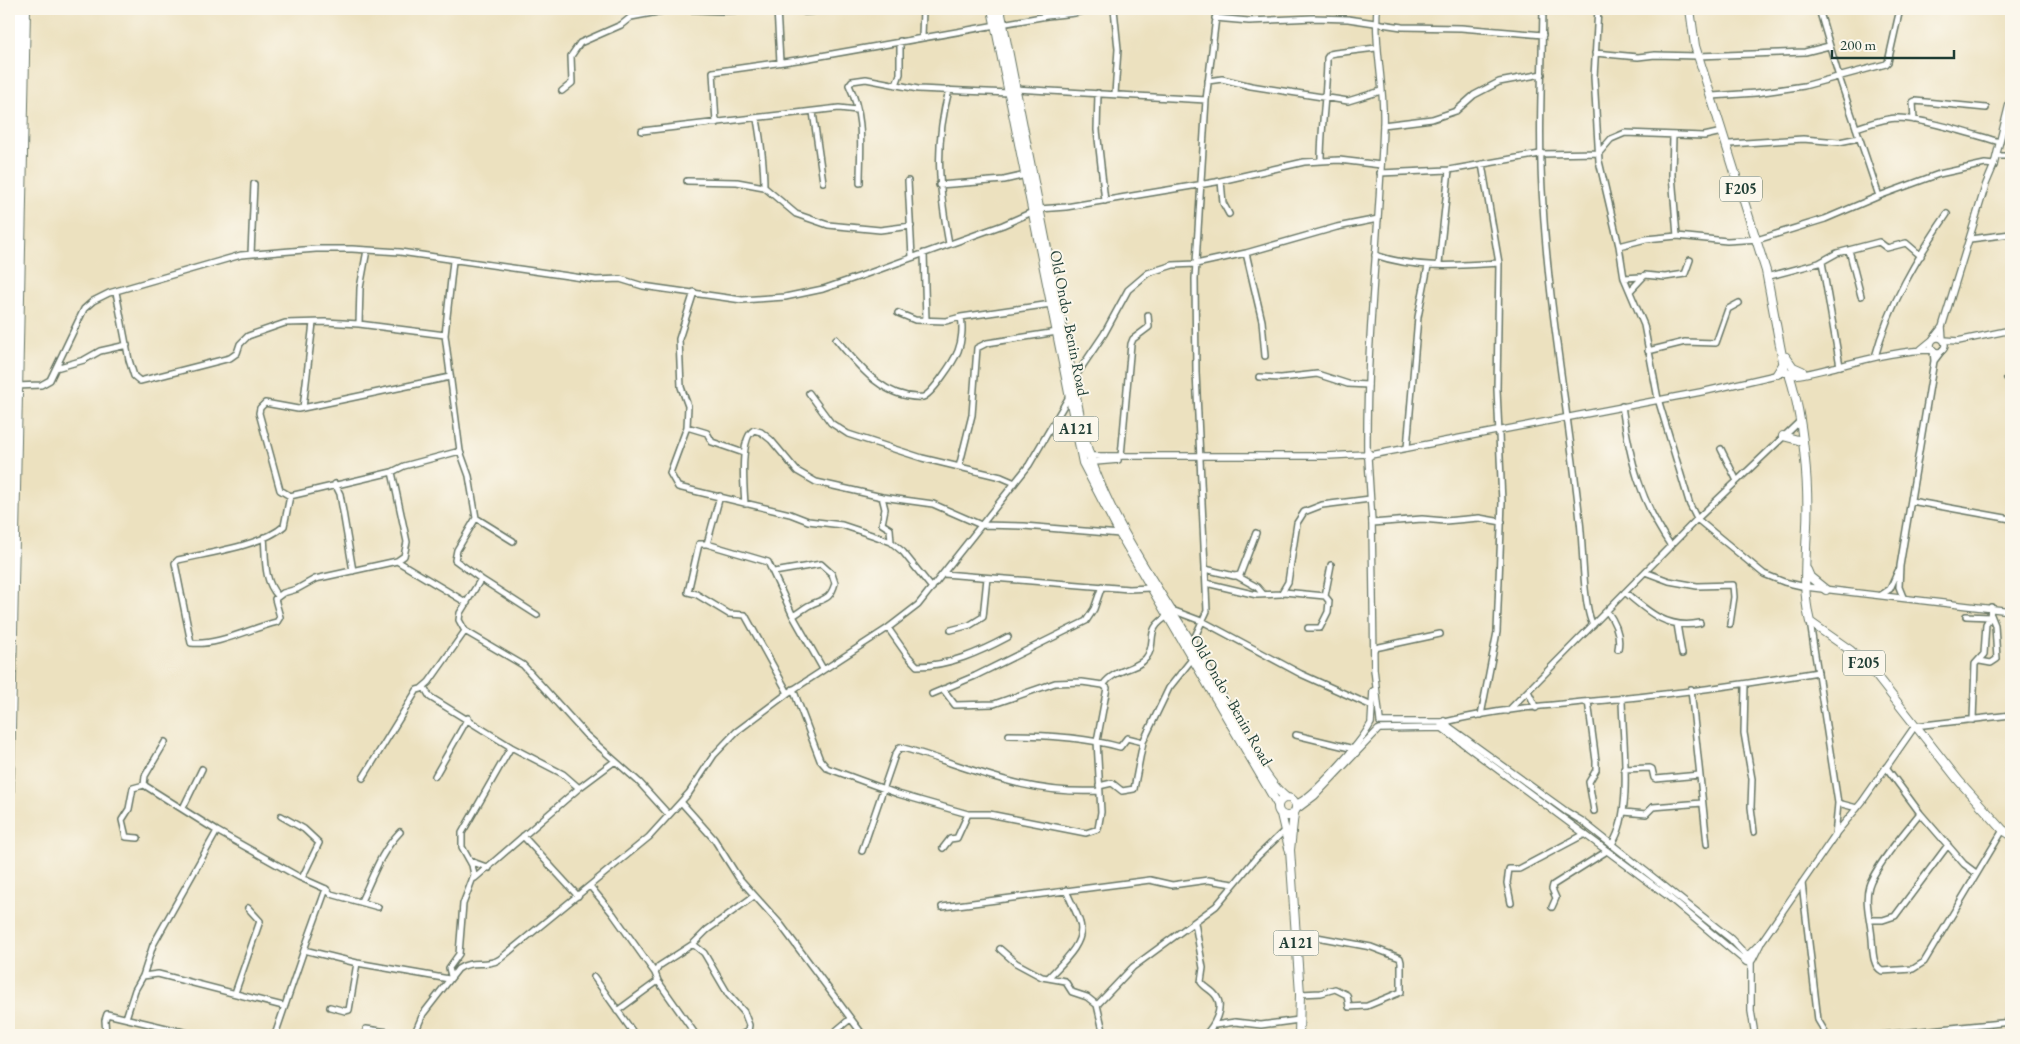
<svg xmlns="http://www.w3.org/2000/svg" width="2020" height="1044" font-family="'EB Garamond',serif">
  <rect width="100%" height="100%" fill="#fbf7ec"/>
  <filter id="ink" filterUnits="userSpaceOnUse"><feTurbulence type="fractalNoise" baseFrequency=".02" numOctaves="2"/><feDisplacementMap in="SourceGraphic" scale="10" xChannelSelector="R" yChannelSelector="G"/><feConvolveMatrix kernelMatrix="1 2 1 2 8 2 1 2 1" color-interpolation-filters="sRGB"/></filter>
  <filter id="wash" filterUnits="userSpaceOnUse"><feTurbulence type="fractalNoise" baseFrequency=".0096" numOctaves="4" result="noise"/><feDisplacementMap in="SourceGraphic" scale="20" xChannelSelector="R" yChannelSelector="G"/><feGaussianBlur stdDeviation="1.12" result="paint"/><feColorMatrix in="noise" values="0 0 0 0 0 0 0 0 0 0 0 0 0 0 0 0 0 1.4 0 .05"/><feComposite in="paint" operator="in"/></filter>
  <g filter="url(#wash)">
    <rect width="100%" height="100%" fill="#ece1bf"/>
  </g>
  <g filter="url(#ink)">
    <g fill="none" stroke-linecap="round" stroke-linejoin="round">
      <g stroke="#677665" stroke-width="8">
        <path id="minor" d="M777,9L780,62
          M800,9L805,12L836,9
          M1114,9L1118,49L1115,94
          M1543,9C1542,74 1538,140 1543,205C1549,311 1569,416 1580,521C1583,544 1583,608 1593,625
          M1598,9L1594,77L1599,161L1619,246L1624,278L1644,325L1658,399L1690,505L1697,519L1764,574L1784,582L1806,587
          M1819,9L1839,77L1879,196
          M1215,18L1249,21L1314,18L1348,19L1402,27L1461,28L1543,35
          M922,37L923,9
          M1595,53L1638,57L1655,55L1698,56L1805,52L1829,46
          M1208,81L1222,79L1251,86L1348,101L1381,91
          M896,85L900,74V41
          M1015,89L1206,100
          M949,90C934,146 939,188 949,244
          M562,91L572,83L571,56L580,43L621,25L631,17L673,9L722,11L759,9
          M1098,93L1097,130L1105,201
          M1712,96L1756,93L1804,86L1886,64L1888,62L1900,9
          M813,112L823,182
          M757,119C761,142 764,164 764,187
          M1914,120L1913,102L1915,101L1986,108
          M716,123L713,72L804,59L1047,16L1075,13L1090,9
          M1383,125L1432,119L1456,111L1474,95L1499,82L1542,74
          M1856,128C1869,124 1884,118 1898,118C1926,119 1971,134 2000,142
          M642,131L839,108L857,110
          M1673,136L1672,175L1677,236
          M1730,144L1803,139L1839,142L1859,138
          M1997,156H2011
          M1321,160C1321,126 1327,92 1327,58L1330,54L1335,53L1376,48
          M1380,173L1449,170L1540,154L1599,153L1611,139L1625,133L1704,136L1722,132
          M687,181L737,182L764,187L796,214L828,225L880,230L911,226
          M908,181L912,257
          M1221,181L1223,203L1229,214
          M860,183C860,147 865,118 849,85L852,81L866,79L918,89L1009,93
          M939,185L1004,180L1026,175
          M1970,239L2011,234
          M1619,246L1646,239L1677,236L1727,241L1760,239L1825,219L1879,196L1939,174L1985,164L1994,165
          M1849,250L1861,296
          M924,253L926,320
          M1246,253L1262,321L1265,356
          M251,254L254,184
          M1375,255C1415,269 1458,266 1499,263
          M453,261L445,335L460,451L469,476L476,518L457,550L455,560L481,579L460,613L459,620L465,631L523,665L586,735L639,782L669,815
          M1822,262L1840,366
          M1439,264L1449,170
          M1770,276L1819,263L1837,253L1879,242L1887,248L1906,243L1921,256
          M1624,278L1641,277
          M1630,291L1645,275L1665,277L1685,274L1690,260
          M116,292L129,360L134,376L140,381L230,358L237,353L240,344L248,336L285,323L325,322L359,324L445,335
          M694,292L679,339L681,387L688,406L687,427L670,473L678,487L790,514L808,521L842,525L875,536L891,542L903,552L932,588
          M898,313L915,320L946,321L961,317L1051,304
          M359,324L360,288L367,250
          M836,339C858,365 884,400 923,397C932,394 954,361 958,351C962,341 963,327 961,317
          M1648,351L1685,342L1716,343L1728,309L1739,303
          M1875,357C1889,305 1917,258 1947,214
          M1934,361L1943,349
          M56,368L84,360L100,351L127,345
          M450,377L298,409L265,403L260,408L259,413L280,490L290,496L392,472L404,466L460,451
          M1259,377L1281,378L1317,374L1348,384L1368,385
          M2007,378L2011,382
          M1073,380L1104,334L1128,290L1148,273L1173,265L1196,264L1246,253L1337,227L1378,219
          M16,386L41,385L50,380L84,309L93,301L109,293L241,255L316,249H352L400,252L596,280L620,279L643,286L742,300L785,297L823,289L861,276L1003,225L1039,209L1066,207L1216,182L1304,162L1339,160L1381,165
          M809,393L831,423L848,434L922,458L1001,477L1015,483
          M1622,406C1630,460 1640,501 1671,546
          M303,408L313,323
          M687,427L707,433L712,442L744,453
          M1407,448L1418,317L1428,266
          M1721,449L1737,481
          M1121,456L1131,344L1133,339L1149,327L1148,315
          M959,467L972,415L977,348L987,343L1057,332
          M335,484L340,494L353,571
          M290,496L284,526C262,546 207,553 178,560L175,563L191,643C218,646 251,628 277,622L280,617L275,599L283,593L297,589L315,579L397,561L404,556L407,542L392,472
          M720,496L707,544H699L688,592L696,594L729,614L745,615L788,693
          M882,497L885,509L882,524L890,529L891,542
          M1911,501L2011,519
          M745,504C744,488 739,438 754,430L761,432L771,440L797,471L816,482L882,497L933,504L981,525L1024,526L1120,534
          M476,518L513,541
          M1372,523L1422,519L1445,521L1479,518L1502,522
          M264,537C266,558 263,580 278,596
          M707,544L768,562L793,616L823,669
          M397,561L467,603
          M1205,569L1234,576L1240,575L1256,533
          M774,572L821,564L832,574L835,583C830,602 822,598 808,606C803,609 798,613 793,616
          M1645,572L1669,581L1697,586L1733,585L1734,597L1730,624
          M944,574L1129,589L1150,588
          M1237,576L1257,587L1263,594
          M481,579L537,615
          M1206,583L1257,595L1281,594L1288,582L1297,523L1304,512L1322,505L1370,499
          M1284,592L1325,596L1329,601L1328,612L1320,628H1308
          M1625,592C1648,612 1668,630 1700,623
          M1881,595L1890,589L1898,571
          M1325,596L1331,565
          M1903,597L1899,587L1900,566L1934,361L1933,350
          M1172,610L1204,622L1301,674L1372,706
          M1607,611C1615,622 1621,635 1618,649
          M1966,616L1990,617
          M1810,622L1838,803L1835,836
          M1677,624L1682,654
          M888,628L907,655L917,666C949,666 980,652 1008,637
          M951,630L970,625L983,617L987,578
          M1192,643L1207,611L1196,372L1195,279L1206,100L1217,9
          M1375,648L1440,634
          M1980,661L1991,663L1997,659L1995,625L1991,615
          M1103,685C1115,668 1137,670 1146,658C1159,641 1142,630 1170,615
          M1745,685L1744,733L1752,779L1751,807L1754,832
          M424,687L430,697L511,747L563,774L579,788
          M793,689L820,760L827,768L898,794L968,814H989L1086,833L1098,829L1101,812L1097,741L1107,688L1103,685
          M943,689L955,705L994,704L1055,683L1082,682L1103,685
          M1691,689L1707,844
          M1528,691L1536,708
          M932,694L975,676L1086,621L1094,609L1102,586
          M1588,701L1596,761V770L1589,782L1594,811
          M1508,711L1697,519L1799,422
          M1481,715L1497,632L1502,502L1497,389L1499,263L1482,164
          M1973,720L1975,664L1984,654L1986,624L1990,617L1991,607
          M1445,722C1513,705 1587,703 1656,695C1710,689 1764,681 1818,672
          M1915,726L2011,715
          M1009,735C1046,735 1084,737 1120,747L1127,738L1143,742
          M1296,735L1354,749
          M1886,767L1920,813L1964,864L1976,873
          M1624,769L1650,768L1652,769L1654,778L1656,779L1699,775
          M435,776L468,718
          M363,778L417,690L421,689L429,682L465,631
          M144,785L145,776L165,742
          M1099,786L1112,783L1122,791L1134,789L1143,742L1169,688L1193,658
          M681,802L714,839L738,877L781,925L863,1035
          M1838,803L1857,808
          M183,808L202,769
          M1624,812L1646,814L1653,807L1702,803
          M1920,813C1907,829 1874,868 1869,886C1864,902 1871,922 1872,939C1873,949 1872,966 1882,971L1913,969L1924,962L2003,830
          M281,816L304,829L319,843L302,878
          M523,836L578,896
          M138,838L126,837L122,820L129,809L133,788L144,785L217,831L299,877L326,889L304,950L357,963L449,979
          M1612,844C1634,811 1622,738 1622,697
          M943,848L950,839L957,838L968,814
          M862,851L895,755L900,747C971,767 1022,795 1099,791
          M470,861L489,868
          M475,878L579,788L615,761
          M1802,883L1818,1020L1827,1035
          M590,886L613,914L655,973
          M326,889L331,894L378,907
          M361,901C374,875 379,854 400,832
          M1511,903L1507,883L1509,869H1519L1585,834
          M942,907L1150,880L1172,885L1208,880L1233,884
          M1552,907L1556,898L1552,889L1553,885L1607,851
          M1870,920H1883L1895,916L1948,845
          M1195,923L1203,968L1201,982C1205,988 1212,990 1216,996C1225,1008 1213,1027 1205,1035
          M1295,933L1371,947L1400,958L1401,962V992L1367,1006L1349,1007L1347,995L1335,989L1321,993L1300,994
          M693,944L704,953L728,994L744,1012L749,1025L748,1031L741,1035
          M1000,949L1016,963L1042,977L1065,981L1072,992L1087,997L1097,1005L1104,1035
          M143,976L158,974L283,1006
          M451,976L449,968L459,954L463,904L474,875L472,865L462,847V833L511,747
          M594,977L635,1035
          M1049,977C1061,964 1086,943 1080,923C1077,912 1070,901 1066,890
          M658,981L696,1035
          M235,993L260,921L248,908
          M1097,1005L1133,967L1216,906L1256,858L1284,831
          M330,1007L345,1011L349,1010L357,963
          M617,1011L658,981L655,973L659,966L693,944L707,930L754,896
          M126,1018L135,990L143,976L153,945L217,831
          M1215,1025L1235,1022L1261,1025L1299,1020
          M366,1029L411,1035
          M106,1035L105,1020L107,1014L196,1035
          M275,1035L304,950
          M414,1035L423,1014L458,969C471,959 487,968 500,959L649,837L689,793L714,755L736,732L788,693L888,628L918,605L1029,465L1070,395
          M831,1035L850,1019
          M1881,1035L2011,1022"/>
      </g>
      <g stroke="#677665" stroke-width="8">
        <path id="tertiary" d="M2011,96L1994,165L1986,184L1942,327L1943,340L1958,341L2011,330
          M1931 345a7 7 0 1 1 14 0a7 7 0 1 1-14 0Z
          M1921,349L1932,340L1942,327
          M1790,372L1801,371
          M1790,376C1806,375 1821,370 1835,367C1868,359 1900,350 1933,350
          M1367,452C1366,343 1379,235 1383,126C1385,87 1374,48 1377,9
          M1371,455L1706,391L1780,374
          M1089,456H1327L1366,454L1368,452L1371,455L1368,458L1366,454
          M1368,458L1372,523L1374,669L1380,721
          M1083,463L1118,460
          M1806,587L2011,611
          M1380,722H1443
          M1371,723L1373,691
          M1448,726L1567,812L1582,821L1731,939L1747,956
          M1444,728L1448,725L1444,721L1441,724L1442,728L1665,894L1746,962
          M1380,729L1442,728
          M1295,804C1313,798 1361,742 1370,725
          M1295,811L1315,796L1378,730
          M1748,956L1753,959L1750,963L1746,962V957L1762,941L1837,832L1862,802L1915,726
          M1753,959L1761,943
          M1751,963V1011L1755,1035"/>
      </g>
      <g stroke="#677665" stroke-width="10">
        <path id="primary" d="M992,9L1083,463L1120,534L1278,805
          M1000,9L1083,432C1103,518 1170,603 1213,679C1230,709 1262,781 1287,798
          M1690,9L1695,46L1766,271L1785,372
          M1786,357L1793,367L1802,371
          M1777,374L1784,363
          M1790,377C1803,418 1809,483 1807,526C1806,557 1802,591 1810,622L1850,650L1871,669L1959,781L2003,830L2011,835
          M1783,436L1798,440
          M1807,570L1810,577L1826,590
          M1278 807a9 9 0 1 1 18 0a9 9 0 1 1-18 0Z
          M1294,813L1290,850L1300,994L1299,1035
          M1281,814L1289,848"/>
      </g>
      <g stroke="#677665" stroke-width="10">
        <path id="trunk" d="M9,466L18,9
          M9,824L26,9"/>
      </g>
      <use href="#minor" stroke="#fff" stroke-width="5"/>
      <use href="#tertiary" stroke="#fff" stroke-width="5.5"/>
      <use href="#primary" stroke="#fff" stroke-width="8"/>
      <use href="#trunk" stroke="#fff" stroke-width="8"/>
    </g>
  </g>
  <g text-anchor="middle" stroke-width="4" stroke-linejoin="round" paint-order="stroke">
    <g fill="#fbf7ec" stroke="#61756b" stroke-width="1">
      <rect x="1720" y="176.5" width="42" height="25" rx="4"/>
      <rect x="1053.5" y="416.5" width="45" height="25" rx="4"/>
      <rect x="1843" y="650.5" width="42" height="25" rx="4"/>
      <rect x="1273.5" y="930.5" width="45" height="25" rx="4"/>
    </g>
    <g font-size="15" font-weight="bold" fill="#1f3d34">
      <text x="1741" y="194">F205</text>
      <text x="1076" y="434">A121</text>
      <text x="1864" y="668">F205</text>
      <text x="1296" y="948">A121</text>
    </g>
    <g font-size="16" fill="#1f3d34" stroke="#fbf7ec">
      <text transform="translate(1070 323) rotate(79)" y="6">Old Ondo - Benin Road</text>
      <text transform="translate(1232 700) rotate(60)" y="6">Old Ondo - Benin Road</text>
    </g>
  </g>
  <rect width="2020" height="1044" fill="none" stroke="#fbf7ec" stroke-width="30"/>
  <path d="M1832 50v8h122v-8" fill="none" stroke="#1f3d34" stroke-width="2.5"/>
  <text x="1840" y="50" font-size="15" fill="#1f3d34" stroke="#fbf7ec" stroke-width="4" paint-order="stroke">200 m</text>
</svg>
